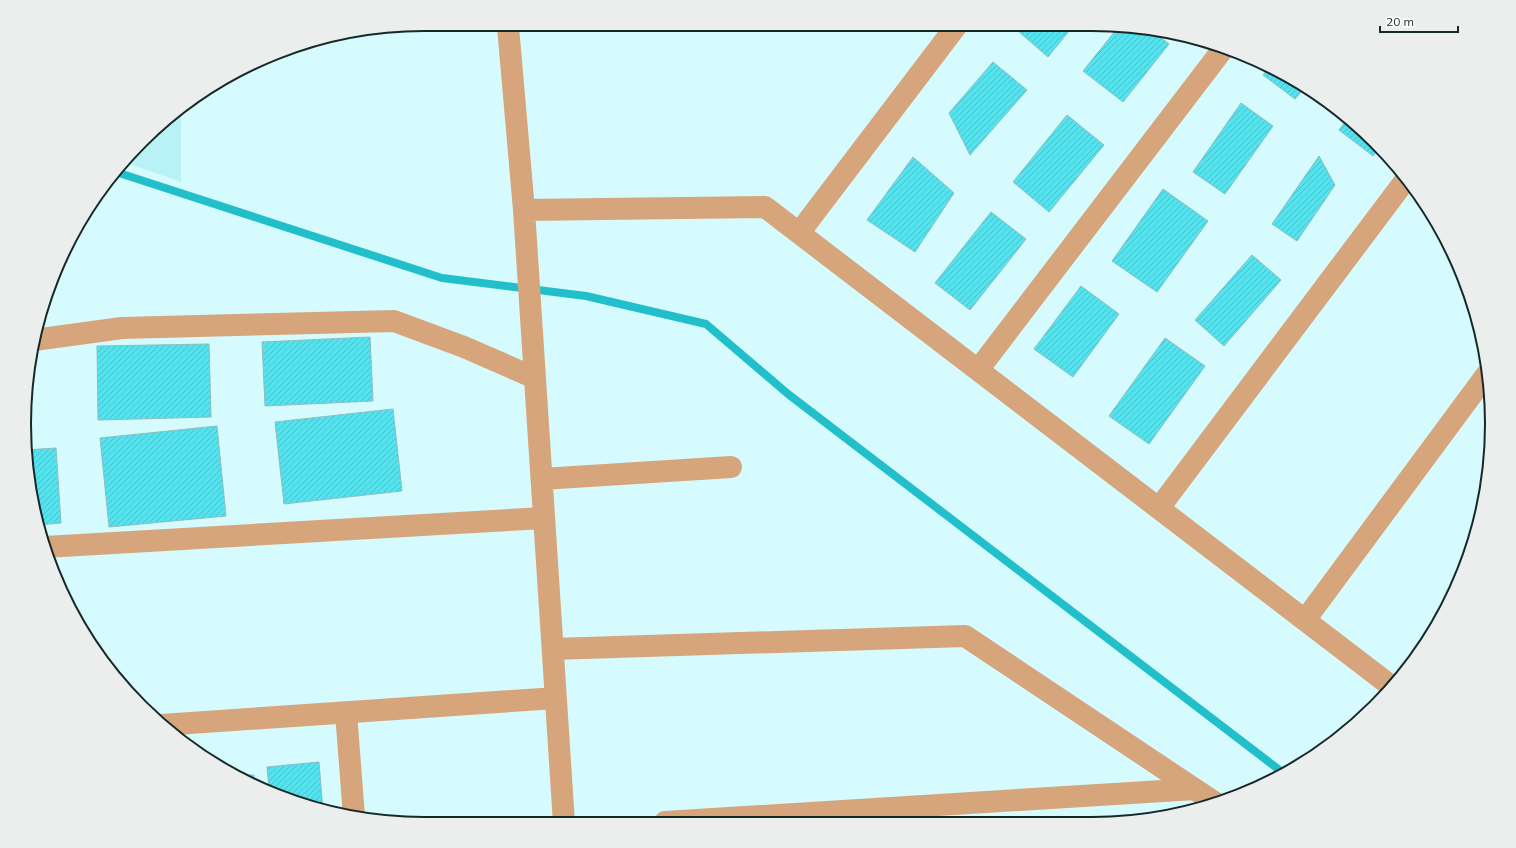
<svg xmlns="http://www.w3.org/2000/svg" width="1516" height="848" font-family="Mulish,sans-serif">
  <defs>
    <pattern id="building-hatch" width="6" height="6" patternUnits="userSpaceOnUse"><rect width="6" height="6" fill="#55e2ec"/><path d="M-1 1l2-2M0 6l6-6M5 7l2-2" fill="none" stroke="#49c2cb"/></pattern>
  </defs>
  <rect width="100%" height="100%" fill="#d6fbfe"/>
  <path fill="#b9f2f6" d="M181,106V182L124,162L141,141Z"/>
  <g fill="none" stroke-linecap="round" stroke-linejoin="round">
    <path stroke="#21bfc9" stroke-width="8" d="M116,172L442,278L586,296L706,324L788,394L1282,772"/>
  </g>
  <path fill="url(#building-hatch)" stroke="#8fbcc0" d="M1011,25H1074L1048,57Z
    M1120,25L1152,31L1169,44L1123,102L1083,71Z
    M993,62L1027,90L970,155L949,113Z
    M1269,68L1292,78L1305,87L1295,99L1263,75Z
    M1241,103L1273,126L1225,194L1193,172Z
    M1067,115L1104,145L1049,212L1013,182Z
    M1348,118L1356,123L1379,148L1373,156L1339,130Z
    M1319,156L1335,185L1297,241L1272,224Z
    M913,157L954,193L915,252L867,220Z
    M1163,189L1208,221L1157,292L1112,261Z
    M991,212L1026,239L970,310L935,283Z
    M1252,255L1281,280L1224,346L1195,320Z
    M1081,286L1119,314L1073,377L1034,349Z
    M370,337L373,401L265,406L262,342Z
    M1165,338L1205,366L1149,444L1109,416Z
    M209,344L211,417L98,420L97,346Z
    M393,409L402,491L284,504L275,422Z
    M217,426L226,516L109,527L100,438Z
    M56,448L61,523L39,525L32,502L25,450Z
    M319,762L323,811L269,789L267,767Z
    M236,775H254V783Z"/>
  <g fill="none" stroke-linecap="round" stroke-linejoin="round">
    <path stroke="#d7a57c" stroke-width="22" d="M508,27L524,210L564,823
      M524,210L765,207L1391,686
      M799,233L957,25
      M34,340L122,328L394,321L464,347L535,378
      M978,370L1223,49
      M542,479L731,467
      M1159,508L1407,178
      M45,547L544,518
      M1305,620L1487,374
      M553,649L965,636L1217,804
      M346,713L354,816
      M161,725L556,698
      M665,822L1195,789"/>
  </g>
  <path d="M0 0H1516V848H0ZM424 31H1092A393 393 0 0 1 1485 424V424A393 393 0 0 1 1092 817H424A393 393 0 0 1 31 424V424A393 393 0 0 1 424 31Z" fill="#eceeee" fill-rule="evenodd"/>
  <path fill="none" stroke="#16282a" stroke-width="2" d="M424 31H1092A393 393 0 0 1 1485 424V424A393 393 0 0 1 1092 817H424A393 393 0 0 1 31 424V424A393 393 0 0 1 424 31Z"/>
  <path d="M1380 26v6h78v-6" fill="none" stroke="#16282a" stroke-width="2"/>
  <text x="1386" y="26" font-size="12" fill="#16282a" stroke="#ffffff" stroke-width="3" paint-order="stroke">20 m</text>
</svg>
